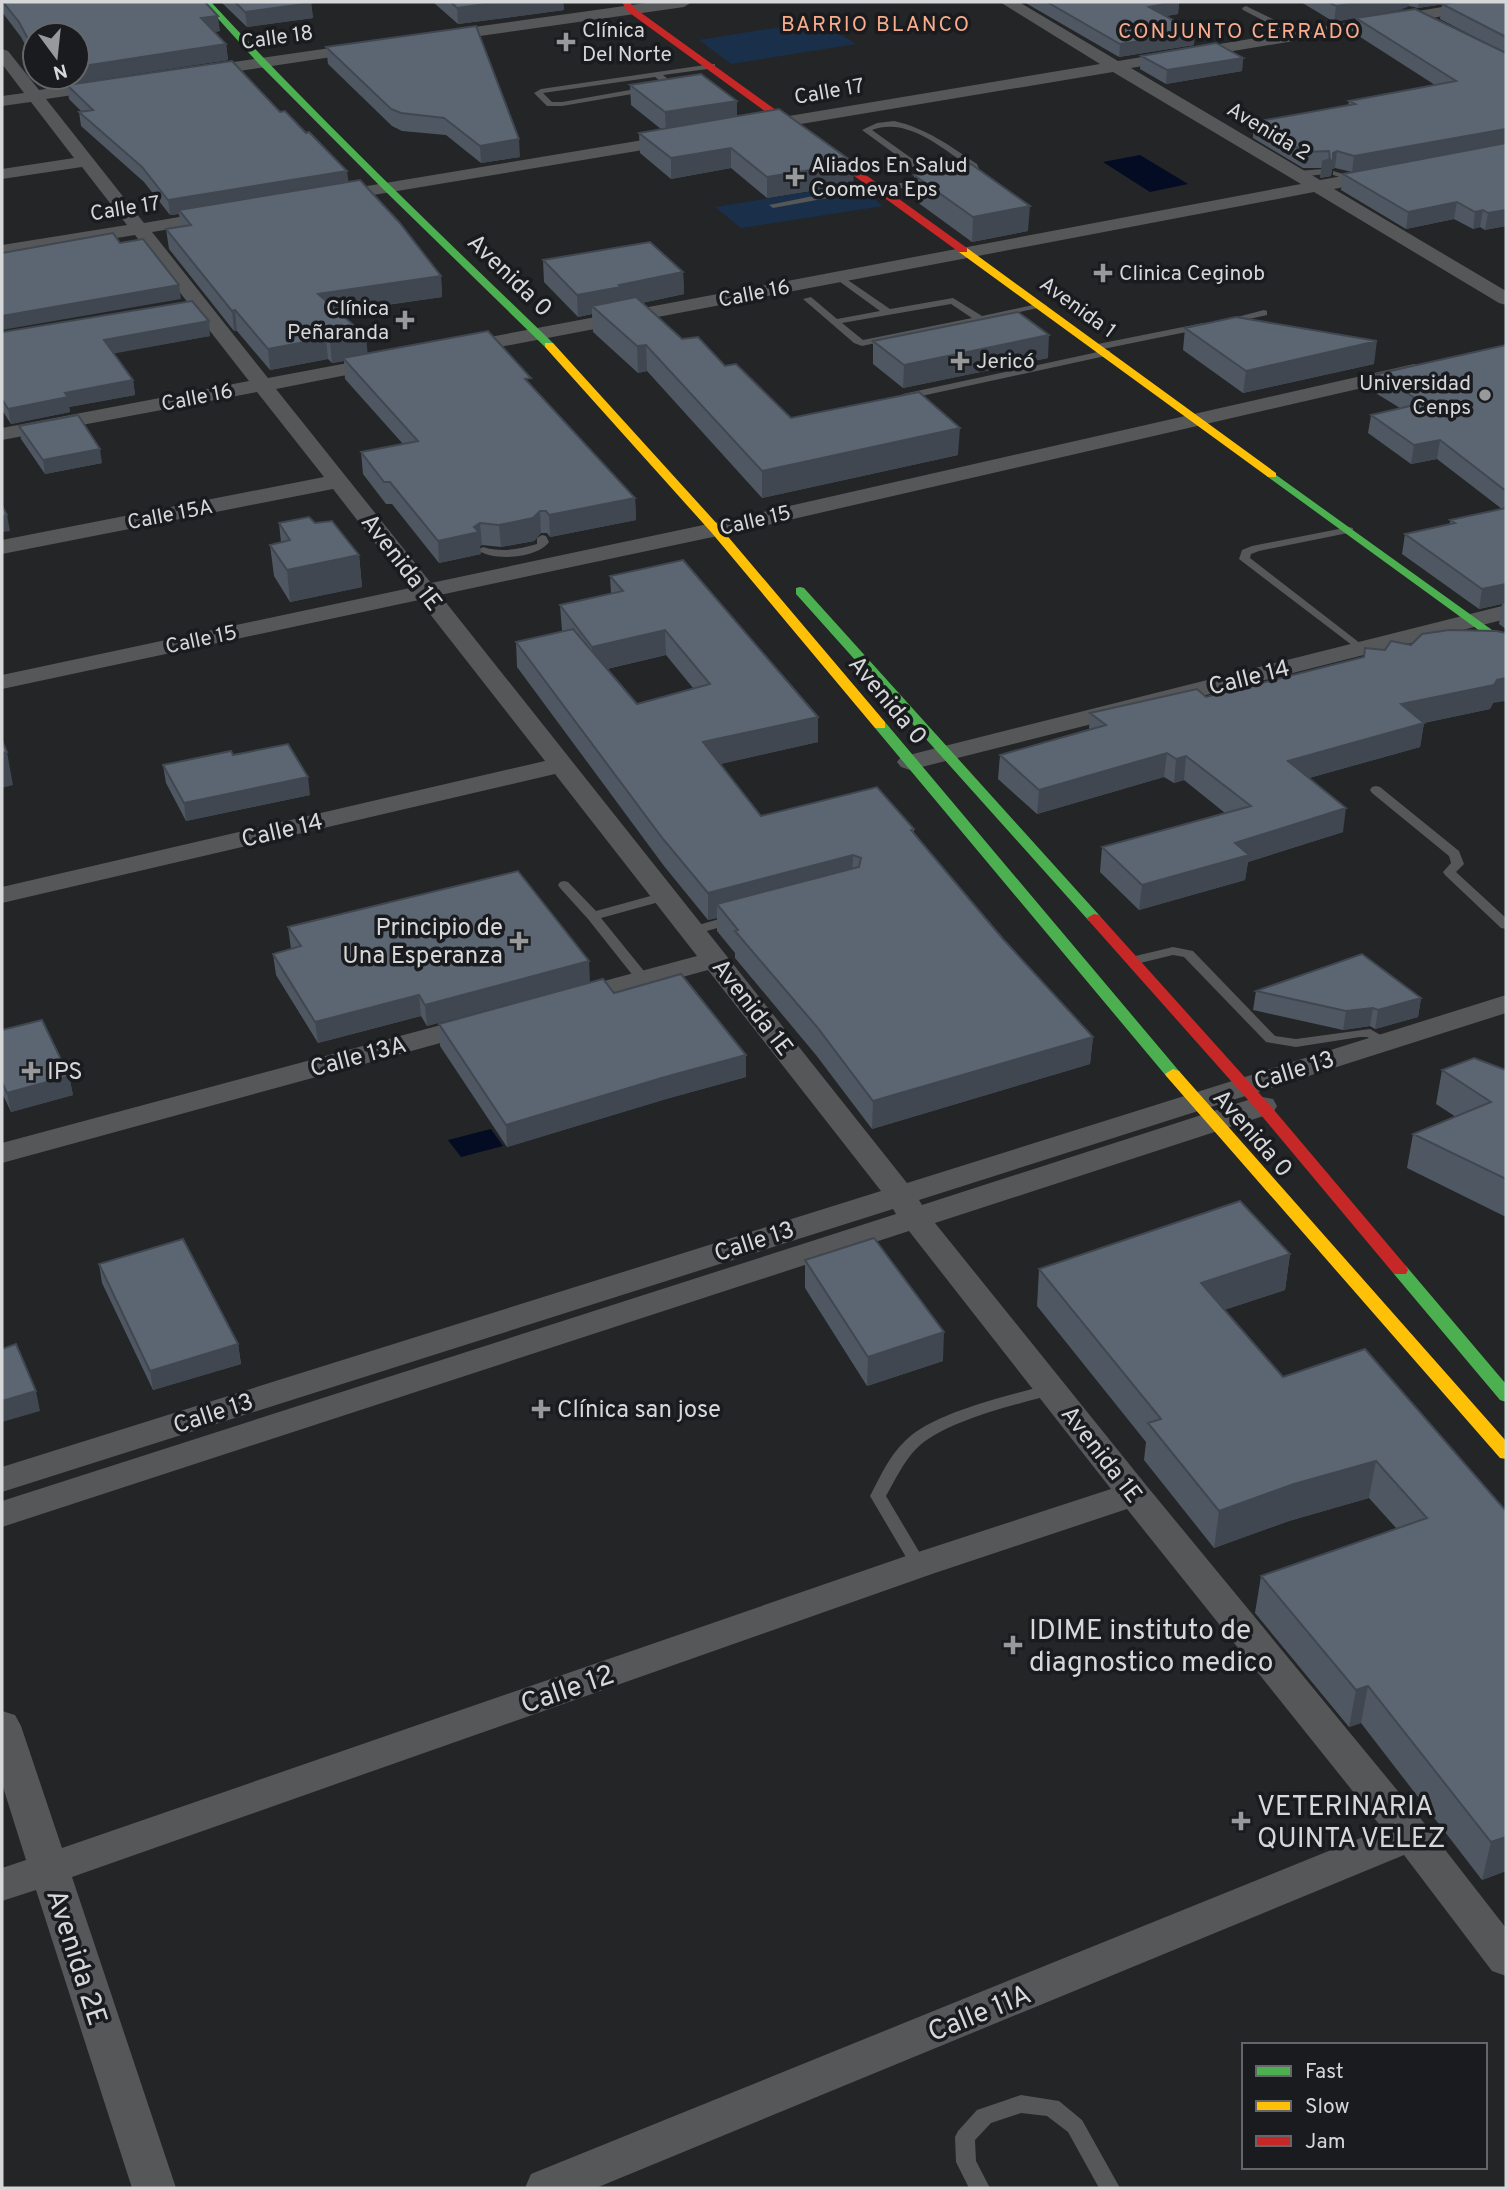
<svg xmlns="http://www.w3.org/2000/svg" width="1508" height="2190" font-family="Overpass,sans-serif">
  <rect width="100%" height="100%" fill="#232527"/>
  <path fill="#1a304a" d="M818,21L856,44L731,64L699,40Z
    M855,184L883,206L741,228L715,207Z"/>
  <path fill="#030c23" d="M1140,155L1188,184L1150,192L1103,162Z
    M491,1129L503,1146L461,1157L448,1140Z"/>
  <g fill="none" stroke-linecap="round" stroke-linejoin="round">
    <path fill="#565758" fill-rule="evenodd" d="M1246,6L1301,33L1302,35L1295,37L1243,10L1242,8Z
      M712,64H715V68L663,75L673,83V87L562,106H547L534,93L541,89ZM655,77L664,84L562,102H552L543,93Z
      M894,121C926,128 950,146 977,164L980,171L970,177H964V173L971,170L970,167C943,149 907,116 872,130L939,178V182L881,192L877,189L773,208L769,205L877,183L881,186L929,179L862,130L877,123Z
      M1323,169L1326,170V174L1298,177L1294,174L1298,171Z
      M1333,171L1360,179L1356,182L1333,175Z
      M839,274L890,309L953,298L982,316L1042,303L1047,306L862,346L854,343L803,299L811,297L837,319L880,311L836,279L834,277ZM951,304L972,318L863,340L842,323Z
      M1264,310L1267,311V315L1223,325L1218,322Z
      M1203,323L1206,324V328L1098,350L1093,347L1098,344Z
      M1107,350L1110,351V355L903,400L898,397L903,394Z
      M1349,527L1353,528V532L1259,551L1251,554L1250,558L1365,647L1367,649L1361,652L1239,559L1242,550L1252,546Z
      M542,535L546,536L549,542C538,558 493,562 478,550L483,547C503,553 518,549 537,544V538Z
      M1376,786L1380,787L1459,851L1464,864L1456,872L1506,918V929L1501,928L1445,875L1443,872L1451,863L1449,856L1372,793L1370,790L1372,787Z
      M564,881L568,882L596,911L665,892L670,893L671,896L670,899L601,918L648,976L650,979L648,982H638L588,919L560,888L558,885L560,882Z
      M733,915L739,919L738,922L693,935L687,931L688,928Z
      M1173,947L1193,951L1275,1036L1296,1039L1370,1029L1393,1042L1386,1046L1367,1037H1360L1296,1047L1266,1042L1184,957L1173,955L1132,965L1125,961L1127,958Z
      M1051,1384L1057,1385L1059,1389L1057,1393C1017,1405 944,1420 915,1450C903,1463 895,1480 886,1496L927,1565L925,1569L919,1571L913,1569L870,1496C880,1477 889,1456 905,1441C933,1412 1011,1395 1051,1384Z
      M1021,2095L1059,2101L1082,2120L1120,2188H1099L1068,2132L1047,2116L1021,2113L991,2123L975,2140L976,2161L990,2188H969L956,2162L955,2137L958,2131L977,2110Z"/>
    <path fill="#565758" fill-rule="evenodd" d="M653,2H692L684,7L438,42L430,37L438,32Z
      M1000,2H1019L1118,61L1472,2H1506L1498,7L1131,68L1320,180L1382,169L1388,170L1391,174L1388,178L1334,189L1506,291V305L1499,303L1314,192L458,355L451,353L448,349L451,345L458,343L1301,184L1113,72L759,131L750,126L759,121L1100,64Z
      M365,43L371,45L373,48L371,51L199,77L191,72L199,67Z
      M2,49L8,51L39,90L108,80L114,81L116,85L114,89L46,99L144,223L220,210L226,212L229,216L226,220L152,232L268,378L385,356L392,358L395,362L392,366L276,389L431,583L741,517L1414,364L1421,366L1424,370L1421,374L1414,376L741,531L440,595L907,1183L1506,995V1013L919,1200L922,1205L1251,1099L1262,1097L1273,1099L1277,1106L1273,1113L935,1223L1146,1485L1425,1824L1506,1928V1976L1492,1971L1404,1855L596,2188H525L531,2174L1383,1829L1127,1509L932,1574L72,1877L176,2188H132L36,1890L2,1901V1868L26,1860L2,1784V1711L15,1715L21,1726L62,1848L906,1556L1111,1489L909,1231L2,1527V1501L896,1214L893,1209L2,1492V1467L881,1191L708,970L573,1007L563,1004L559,998L563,992L697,956L555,774L2,903V887L545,761L419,600L2,689V675L410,588L333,489L2,554V540L324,477L257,392L2,440V428L249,381L135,235L2,257V245L127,225L82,167L2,179V169L74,158L31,102L2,106V96L24,93L2,64Z
      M679,134L685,135L688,139L685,143L331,202L322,197L331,192Z
      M1506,605V619L910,770L901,767L897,762L901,757Z
      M478,1015L488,1018L492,1024L488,1030L2,1163V1143Z"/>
    <path fill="#4caf50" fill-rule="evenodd" d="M203,2H211C320,120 437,231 553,343V347H545L384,190L259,64Z
      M1272,472L1506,640V650L1268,477L1266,475Z
      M800,587L804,588L1099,915L1101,918L1099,921H1089L796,594V588Z
      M880,721L885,722L1179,1071L1181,1074L1179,1077H1167L875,728V722Z
      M1400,1264L1406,1266L1506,1384V1402L1500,1400L1394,1274L1392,1270Z"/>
    <path fill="#ffc107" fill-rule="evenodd" d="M959,248H967L1276,473V477H1268L959,252Z
      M545,343H553L719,526L885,722V728H875L711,532L545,347Z
      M1173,1069L1179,1071L1506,1441V1459L1500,1458L1167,1077L1165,1074Z"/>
    <path fill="#c62828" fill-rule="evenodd" d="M622,2H630L633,7L967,248V252H959L627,11Z
      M1094,914L1099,915L1268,1103L1406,1266L1408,1270L1406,1274H1394L1256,1109L1089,921L1087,918Z"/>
  </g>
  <path fill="#4f5862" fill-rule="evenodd" d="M2,2H205L220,31L214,32L226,44L228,60L55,86L45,77H77L35,35V63L21,37L2,12Z
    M221,2H310L311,3L313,18L247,27Z
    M433,2H563L564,10L458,24Z
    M1024,2H1179L1178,14L1166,16L1194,45L1119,57Z
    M1301,2H1457L1418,8L1409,6L1334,22Z
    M1506,2V226L1485,230L1480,227L1473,229L1454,219L1406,229L1341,190L1343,174L1352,172L1335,168L1332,169L1331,176L1320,178L1322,168H1303L1253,138L1254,122L1348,106L1349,101L1435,85L1354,33L1356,18L1492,46L1440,19L1442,4Z
    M326,47L520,157L481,163L446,135L402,131L392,126L328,64Z
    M1141,56L1243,58L1242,71L1166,84L1140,69Z
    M67,85L280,112L441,276L442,297L339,312L367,353L531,385L635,498L636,520L550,537L547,533H541L534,541L501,547L482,545L480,546L481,554L439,563L392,504H386L363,474L361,452L403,444L345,379L344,361L332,363L328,359L270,370L237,331H234L169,249L166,229L181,227L179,214L170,215L144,182L81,126L79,112H82L69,99Z
    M630,85L854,163L853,184L767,198L731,168L671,179L640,153L639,133L661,129L631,105Z
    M914,175L1028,231L972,242L913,199Z
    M543,260L683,272L684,294L642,303L682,339L725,366L791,418L958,455L762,498L647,371L638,373L593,332L592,314L578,317L544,282Z
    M1185,328L1374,364L1243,393L1183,350Z
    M2,332L210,336L113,353L133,380L135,395L69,407L70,412L11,424L2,410Z
    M873,341L1048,358L903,388L873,364Z
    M1506,345V629L1499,624L1502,604L1479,609L1402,554L1405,534L1450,524V520L1502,509L1437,459L1411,464L1368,433L1371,415L1400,408L1374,392L1377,374Z
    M19,426L102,463L45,474L21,439Z
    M279,523H315L359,555L362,587L290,602L274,576L270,545L281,542Z
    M610,576L818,717V742L720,764L761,816L914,829V834L1003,939L1093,1037L1090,1064L872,1129L816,1055L735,958V953L717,931V918L708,920L664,866L517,667L516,642L562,631L560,605L611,594ZM666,655L693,688L637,704L607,669Z
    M1365,648L1493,703L1490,709L1424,723L1420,747L1309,778L1343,832L1248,862L1245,880L1139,910L1100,872L1102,847L1225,813L1184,780L1174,783L1164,777L1037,814L998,779L1000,755L1089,729L1090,713L1206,697L1364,657Z
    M233,755L310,795L186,821L166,783L163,765Z
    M288,927L590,982L427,1026L421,1016L318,1043L276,975L273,954L291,949Z
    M1256,991L1421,998L1418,1017L1375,1029L1370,1026L1343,1030L1253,1010Z
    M614,993L746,1077L666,1099L507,1147L440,1046L439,1024Z
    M2,1030L69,1076L73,1095L11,1112L2,1093Z
    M1442,1070H1506V1217L1407,1168L1413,1134L1456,1117L1436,1104Z
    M1290,1254L1285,1290L1224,1310L1283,1377L1493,1495L1506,1871L1482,1880L1361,1723L1349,1727L1255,1613L1261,1576L1397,1529L1369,1498L1289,1521L1214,1548L1144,1460L1146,1442L1037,1306L1039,1269Z
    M805,1260L943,1361L867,1386L805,1288Z
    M99,1264L238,1344L241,1364L153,1390L102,1283Z"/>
  <path fill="#404750" d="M499,2H563L564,10L458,24L457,8Z
    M1175,2H1179L1178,14L1148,19L1149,7Z
    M1365,2H1409V6L1401,10L1334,22L1336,6Z
    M1419,2H1457L1418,8Z
    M311,3L313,18L247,27L245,12Z
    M218,16L220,31L203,34L201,18Z
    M1195,32L1194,45L1119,57L1120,44Z
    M226,44L228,60L55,86L54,77H77V67Z
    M1243,58L1242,71L1166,84L1167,70Z
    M737,101V121L666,133L665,112Z
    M1506,129V144L1352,172L1354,156Z
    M519,139L520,157L481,163L480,146Z
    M731,148V168L671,179V158Z
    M1337,151L1335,168L1332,169L1331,176L1320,178L1322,162L1332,160L1333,153Z
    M854,163L853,184L767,198V177Z
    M347,171L349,185L179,210V214L170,215L168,200Z
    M1457,202L1454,219L1406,229L1408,212Z
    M1030,206L1028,231L972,242L973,217Z
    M1483,210L1480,227L1473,229L1475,212Z
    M1506,210V226L1485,230L1488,213Z
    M683,272L684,294L621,307L592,306V314L578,317L577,295L619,285Z
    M441,276L442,297L320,314L318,294Z
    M179,285L181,299L2,330V316Z
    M235,310L237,331H234L232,311Z
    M209,321L210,336L106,355L104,340Z
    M1049,335L1048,358L903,388L904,365Z
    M366,336L368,357L343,358L344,361L332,363L330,342Z
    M326,338L328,359L270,370L268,349Z
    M1377,341L1374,364L1243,393L1246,371Z
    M646,345L647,371L638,373L637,346Z
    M133,380L135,395L69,407L70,412L11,424L8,409L65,393Z
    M960,428L958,455L762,498V471Z
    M1440,440L1437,459L1411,464L1414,445Z
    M100,449L102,463L45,474L43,460Z
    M635,498L636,520L550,537L549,515Z
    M540,511L541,533L534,541L501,547L499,525Z
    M7,515L10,531L2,532V516Z
    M480,523L482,545L480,546L481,554L439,563L438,541L474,527Z
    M359,555L362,587L290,602L287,570Z
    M1506,584V603L1479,609L1482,589Z
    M665,630L666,655L593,672L592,647Z
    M1506,678V701L1493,703L1490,709L1398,728L1401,704L1497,680Z
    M818,717V742L703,768V742Z
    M1424,723L1420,747L1284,785L1288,761Z
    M7,752L13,785L2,788V753Z
    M1167,753L1164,777L1037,814L1039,790Z
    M1186,756L1184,780L1174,783L1176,759Z
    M308,777L310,795L186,821L184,803Z
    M1346,808L1343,832L1248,862L1245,880L1139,910L1142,885L1235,843Z
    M853,855L852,881L717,904V918L708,920V893Z
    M589,961L590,982L427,1026L425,1005Z
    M419,995L421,1016L318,1043L315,1022Z
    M1421,998L1418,1017L1375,1029L1378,1010Z
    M1373,1008L1370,1026L1343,1030L1346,1011Z
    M1093,1037L1090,1064L872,1129L873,1101Z
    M746,1055V1077L666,1099L507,1147L506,1125L665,1077Z
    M69,1076L73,1095L11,1112L7,1093Z
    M1290,1254L1285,1290L1196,1319L1201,1283Z
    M944,1332L943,1361L867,1386L868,1357Z
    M238,1344L241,1364L153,1390L150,1371Z
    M36,1391L40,1411L2,1422V1401Z
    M1376,1461L1369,1498L1289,1521L1214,1548L1219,1511L1294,1484Z
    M1368,1686L1361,1723L1349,1727L1356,1690Z
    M1506,1837V1871L1482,1880L1491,1842Z"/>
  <path fill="#5c6672" stroke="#404750" stroke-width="2" d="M3,2H205L218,16L201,18L226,44L77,67V35H35V52L19,22Z
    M235,2H310L311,3L245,12Z
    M451,2H499L457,8Z
    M1047,2H1175L1149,7L1195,32L1120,44Z
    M1328,2H1365L1336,6Z
    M1457,2H1506V37L1442,4Z
    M1415,9L1506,53V129L1354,156L1337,151L1333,153V160L1322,162L1330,159L1329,151L1305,152L1254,122L1355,104L1349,101L1456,81L1356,18Z
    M476,26L519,139L480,146L444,118L401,113L391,109L326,47Z
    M1216,43L1243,58L1167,70L1141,56Z
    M232,61L280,112L285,111L306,133L309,132L347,171L168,200L142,167L79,112L93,110L67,85Z
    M701,74L737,101L665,112L630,85Z
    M779,109L854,163L767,177L731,148L671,158L639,133Z
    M1506,143V210L1488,213L1483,210L1475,212L1457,202L1408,212L1343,174Z
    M971,164L1030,206L973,217L914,175Z
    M360,180L399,222L441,276L318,294L366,336L330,342L326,338L268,349L235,310L232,311L166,229L191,225L179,210Z
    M113,233L120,243L143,239L179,285L2,316V253Z
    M650,242L683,272L619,285L621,287L577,295L543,260Z
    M636,297L682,339L698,337L725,366L736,364L791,418L919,392L960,428L762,471L646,345L637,346L592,306Z
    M192,301L209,321L104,340L133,380L65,393L68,397L8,409L2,399V332Z
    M1018,312L1049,335L904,365L873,341Z
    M1236,317L1377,341L1246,371L1185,328Z
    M488,331L531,378L525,379L635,498L549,515L546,511H540L533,518L499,525L480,523L474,527L479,532L438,541L390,482H384L361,452L418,441L343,358Z
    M1506,345V491L1440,440L1414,445L1371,415L1423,403L1377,374Z
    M78,415L100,449L43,460L19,426Z
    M2,506L7,515L2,516Z
    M1506,508V584L1482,589L1405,534L1455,523L1450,520Z
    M309,517L315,523L332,521L359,555L287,570L270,545L290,540L279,523Z
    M683,560L818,717L703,742L761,816L877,787L914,829L911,830L1003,939L1093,1037L873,1101L817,1027L735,931L738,930L717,904L859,867L861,858L853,855L708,893L663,839L516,642L573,629L637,704L710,684L665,630L592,647L560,605L623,591L610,576Z
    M1449,630L1496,631L1506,633V678L1497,680L1494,685L1401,704L1424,723L1288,761L1346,808L1235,843L1249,855L1142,885L1102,847L1251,806L1186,756L1176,759L1167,753L1039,790L1000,755L1106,725L1090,713L1197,689L1206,697L1364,657L1365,648L1385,650L1391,641L1411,645L1422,634Z
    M2,741L7,752L2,753Z
    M288,744L308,777L184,803L163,765L231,751L233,755Z
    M518,871L589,961L425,1005L419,995L315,1022L273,954L301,946L288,927Z
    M1362,954L1421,998L1378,1010L1373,1008L1346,1011L1256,991Z
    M681,974L746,1055L665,1077L506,1125L439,1024L603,979L614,993Z
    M42,1020L69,1076L7,1093L2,1082V1030Z
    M1474,1058L1506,1070V1179L1413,1134L1491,1102L1442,1070Z
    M1240,1201L1290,1254L1201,1283L1283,1377L1365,1349L1506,1511V1837L1491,1842L1368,1686L1356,1690L1261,1576L1427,1518L1376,1461L1294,1484L1219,1511L1148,1423L1161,1419L1039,1269Z
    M874,1238L944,1332L868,1357L805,1260Z
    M183,1239L238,1344L150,1371L99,1264Z
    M16,1344L36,1391L2,1401V1349Z"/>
  <g fill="#97999b" stroke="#191b1e" stroke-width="2.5">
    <path d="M562.5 31.5h7v7h7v7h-7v7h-7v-7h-7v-7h7z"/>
    <path d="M791.5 166.5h7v7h7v7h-7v7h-7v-7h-7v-7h7z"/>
    <path d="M1099.5 262.5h7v7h7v7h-7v7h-7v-7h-7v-7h7z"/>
    <path d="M401.5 309.5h7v7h7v7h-7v7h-7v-7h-7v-7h7z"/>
    <path d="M956.5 350.5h7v7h7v7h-7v7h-7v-7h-7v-7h7z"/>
    <circle cx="1485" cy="395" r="7"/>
    <path d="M515.5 930.5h7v7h7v7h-7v7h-7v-7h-7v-7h7z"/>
    <path d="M27.5 1060.5h7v7h7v7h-7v7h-7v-7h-7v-7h7z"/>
    <path d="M537.5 1398.5h7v7h7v7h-7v7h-7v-7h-7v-7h7z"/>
    <path d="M1009.5 1634.5h7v7h7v7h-7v7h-7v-7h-7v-7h7z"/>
    <path d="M1237.5 1810.5h7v7h7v7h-7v7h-7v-7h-7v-7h7z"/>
  </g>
  <g text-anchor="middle" stroke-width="7" stroke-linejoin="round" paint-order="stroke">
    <g font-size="21" letter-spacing="2" fill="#f9ad8d" stroke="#191b1e">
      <text x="876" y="31">BARRIO BLANCO</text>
      <text x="1240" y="38">CONJUNTO CERRADO</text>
    </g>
    <g font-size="21" fill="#d6d7d9" stroke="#191b1e" text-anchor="start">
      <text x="582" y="37">Clínica<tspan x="582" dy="24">Del Norte</tspan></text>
      <text x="811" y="172">Aliados En Salud<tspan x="811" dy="24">Coomeva Eps</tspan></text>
      <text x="1119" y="280">Clinica Ceginob</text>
      <text x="389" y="315" text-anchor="end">Clínica<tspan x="389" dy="24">Peñaranda</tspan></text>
      <text x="976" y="368">Jericó</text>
      <text x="1471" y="390" text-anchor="end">Universidad<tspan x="1471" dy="24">Cenps</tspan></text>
    </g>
    <g font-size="21" fill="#d6d7d9" stroke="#191b1e">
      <text transform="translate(277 37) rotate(-8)" y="7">Calle 18</text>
      <text transform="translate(829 91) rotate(-10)" y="7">Calle 17</text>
      <text transform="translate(1269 131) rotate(31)" y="7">Avenida 2</text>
      <text transform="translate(125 208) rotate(-9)" y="7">Calle 17</text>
      <text transform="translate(754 293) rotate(-11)" y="7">Calle 16</text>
      <text transform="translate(1078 307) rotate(36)" y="7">Avenida 1</text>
      <text transform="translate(197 397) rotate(-11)" y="7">Calle 16</text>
      <text transform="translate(170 514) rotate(-11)" y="7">Calle 15A</text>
      <text transform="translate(755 520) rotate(-13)" y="7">Calle 15</text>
      <text transform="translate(201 639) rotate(-12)" y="7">Calle 15</text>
    </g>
    <g font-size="24" fill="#d6d7d9" stroke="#191b1e">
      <text transform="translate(510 275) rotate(44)" y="8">Avenida 0</text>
      <text transform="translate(402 562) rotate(52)" y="8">Avenida 1E</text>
      <text transform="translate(1249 677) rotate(-14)" y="8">Calle 14</text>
      <text transform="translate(888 700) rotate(50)" y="8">Avenida 0</text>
      <text transform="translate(282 830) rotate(-13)" y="8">Calle 14</text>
      <text transform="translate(753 1007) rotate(52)" y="8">Avenida 1E</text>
      <text transform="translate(358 1056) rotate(-15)" y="8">Calle 13A</text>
      <text transform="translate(1294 1070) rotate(-17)" y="8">Calle 13</text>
      <text transform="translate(1253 1133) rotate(49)" y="8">Avenida 0</text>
      <text transform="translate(754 1241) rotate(-18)" y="8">Calle 13</text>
      <text transform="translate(213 1413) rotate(-18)" y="8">Calle 13</text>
      <text transform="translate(1102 1454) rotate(52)" y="8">Avenida 1E</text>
    </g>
    <g font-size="24" fill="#d6d7d9" stroke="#191b1e" text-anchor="start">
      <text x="503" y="935" text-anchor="end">Principio de<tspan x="503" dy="28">Una Esperanza</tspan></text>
      <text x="47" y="1079">IPS</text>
      <text x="557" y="1417">Clínica san jose</text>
    </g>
    <g font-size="28" fill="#d6d7d9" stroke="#191b1e" text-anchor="start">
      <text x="1029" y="1639">IDIME instituto de<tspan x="1029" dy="32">diagnostico medico</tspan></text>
      <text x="1257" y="1815">VETERINARIA<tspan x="1257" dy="32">QUINTA VELEZ</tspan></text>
    </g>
    <g font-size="28" fill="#d6d7d9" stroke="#191b1e">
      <text transform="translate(567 1688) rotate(-19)" y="10">Calle 12</text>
      <text transform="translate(78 1957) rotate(72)" y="10">Avenida 2E</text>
      <text transform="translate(979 2012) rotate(-22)" y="10">Calle 11A</text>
    </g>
  </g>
  <rect width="1508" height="2190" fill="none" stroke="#d6d7d9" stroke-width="7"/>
  <rect x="1242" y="2043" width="245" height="126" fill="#191b1e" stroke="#656669" stroke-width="2"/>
  <rect x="1256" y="2066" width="35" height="10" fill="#4caf50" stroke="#656669" stroke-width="2"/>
  <text x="1305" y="2078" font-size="21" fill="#d6d7d9">Fast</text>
  <rect x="1256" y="2101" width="35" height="10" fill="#ffc107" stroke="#656669" stroke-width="2"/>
  <text x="1305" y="2113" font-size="21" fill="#d6d7d9">Slow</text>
  <rect x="1256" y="2136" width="35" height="10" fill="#c62828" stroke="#656669" stroke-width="2"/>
  <text x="1305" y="2148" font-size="21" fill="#d6d7d9">Jam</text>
  <g transform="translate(56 56) rotate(165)"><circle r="33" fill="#191b1e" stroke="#656669" stroke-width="2"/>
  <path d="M0-5L12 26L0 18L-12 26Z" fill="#97999b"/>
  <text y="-10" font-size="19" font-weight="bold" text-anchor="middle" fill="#d6d7d9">N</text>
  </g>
</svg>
